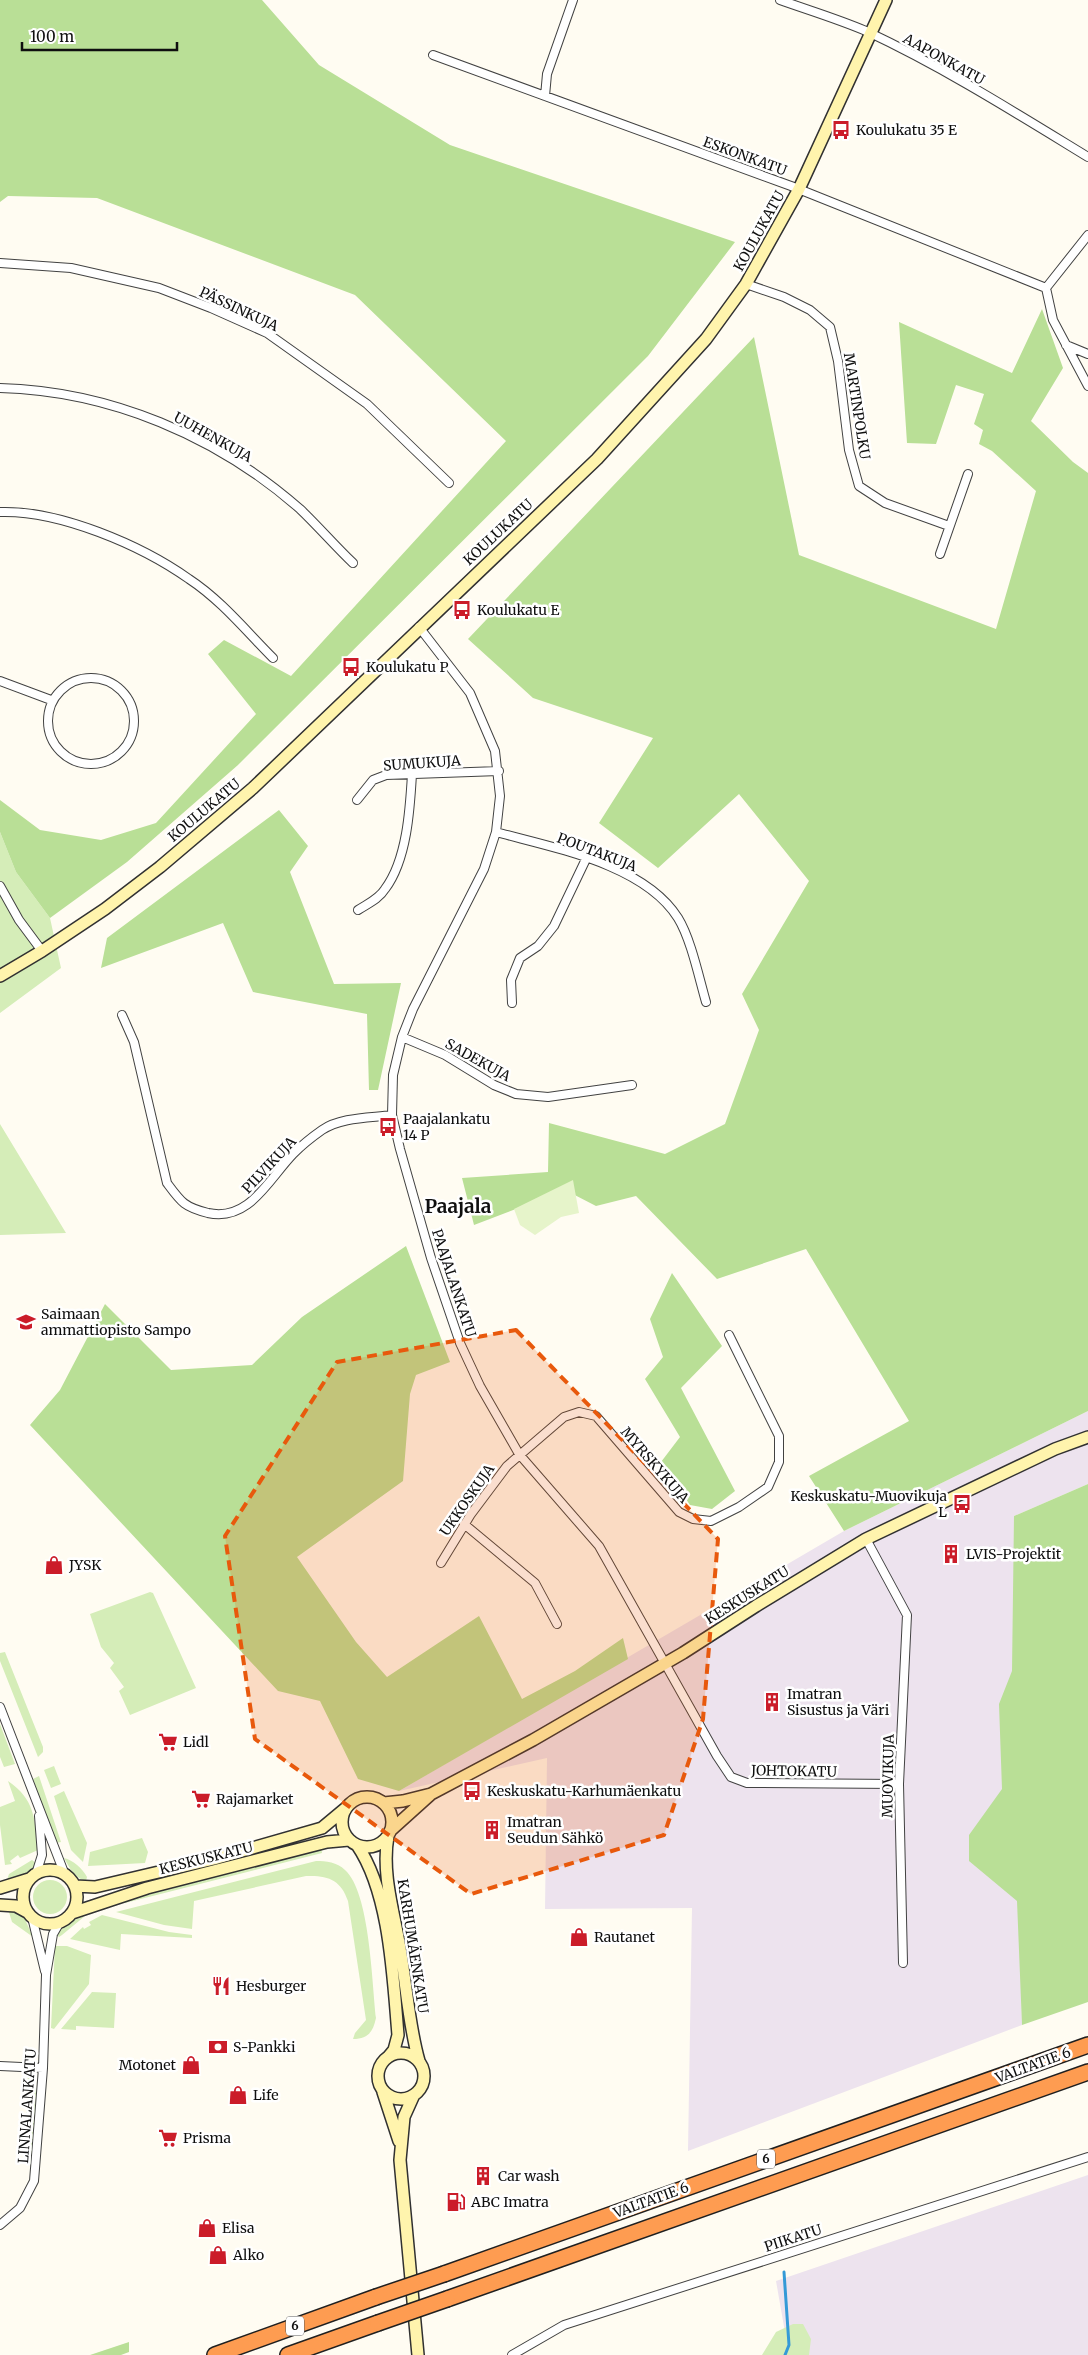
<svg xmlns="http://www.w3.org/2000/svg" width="1088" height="2355" font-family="Merriweather,serif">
  <rect width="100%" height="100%" fill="#fffcf2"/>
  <path fill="#ede3ee" d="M1088,1411V1484L1014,1516L1022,2025L688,2151L692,1908L545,1909L547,1758L399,1791L844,1531Z
    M1088,2175V2355H789L776,2281Z"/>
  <path fill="#d5edb8" d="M0,832L16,872L50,918L61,968L0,1013Z
    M0,1124L66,1233L0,1235Z
    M150,1592L153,1593L196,1688L130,1715L119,1691L124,1687L110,1668L114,1663L101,1647L90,1614Z
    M5,1652L43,1747V1752L38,1757L0,1661V1653Z
    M0,1724L15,1764L4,1767L0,1757Z
    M54,1766L61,1784L51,1788L44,1770Z
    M39,1776L61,1842L56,1843L33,1779Z
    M8,1781C35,1799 35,1820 38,1850L20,1858L18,1855L10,1861L12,1864L5,1865L0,1825V1807L15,1801Z
    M64,1791L87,1843L83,1862L71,1850L54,1796Z
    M142,1838L148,1852L145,1863L88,1866L90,1852Z
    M321,1847L322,1853L125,1903L124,1899Z
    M64,1858C73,1860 83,1869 87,1877L86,1881C74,1878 70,1868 64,1858Z
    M32,1860L36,1863L32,1870L9,1882L7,1880L9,1874Z
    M316,1861C326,1861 337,1862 345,1870C370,1892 372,1984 376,2018C373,2032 368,2039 353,2039L355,2033L366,2020L348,1901C341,1880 328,1875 306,1876L194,1901L192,1929L164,1925L116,1912Z
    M33 1897a17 17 0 1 1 34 0a17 17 0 1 1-34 0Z
    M8,1909L23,1915L33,1937L12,1922Z
    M102,1915L169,1932L192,1935V1938L121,1934L120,1950L70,1939L83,1927L84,1929L91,1925L89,1922Z
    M85,1916L62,1935L59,1937L56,1934L68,1922Z
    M55,1946H67L91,1955L89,1984L54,2029L51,2028Z
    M92,1992L116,1993L114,2028L76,2026V2030L61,2029Z
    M28,2074L32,2078L36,2089L32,2164L24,2163Z
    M793,2324H803L811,2339L809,2355H762L776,2332Z"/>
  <path fill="#b9df96" d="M0,0H262L319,65L450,145L735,242L648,356L238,765L127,862L50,918L16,872L0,832V800L40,830L101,840L156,823L256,714L208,654L224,640L291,676L506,441L355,295L97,198L8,196L0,202Z
    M1042,309L1063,368L1031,421L1073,462L1088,473V1411L844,1531L809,1476L909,1421L806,1249L717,1279L636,1196L596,1206L565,1190L474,1225L462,1178L548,1172L549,1123L665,1154L725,1124L759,1030L742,994L809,881L739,794L658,868L599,823L653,738L533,698L468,639L754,337L799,555L996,629L1036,491L992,451L979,444L983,430L974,424L984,394L956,385L936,444L907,443L899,322L1012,373Z
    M279,810L308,846L290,872L334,984L401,983L378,1090H369L367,1014L253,992L223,923L101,968L107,938Z
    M406,1246L450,1362L416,1375L410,1394L403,1481L297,1557L356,1642L387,1677L479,1616L522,1699L575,1671L623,1638L628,1659L399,1791L358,1779L320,1701L278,1691L30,1425L60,1390L105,1304L171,1370L252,1365L302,1317Z
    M672,1273L722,1346L681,1388L735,1491L712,1509L690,1505L661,1462L680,1437L645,1379L663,1357L650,1319Z
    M1088,1484V2002L1022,2025L1017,1901L969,1861V1835L1002,1789L999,1704L1012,1671L1014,1516Z
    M129,2342V2352L121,2355H90Z"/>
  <path fill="#e6f4ca" d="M573,1180L579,1213L561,1217L535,1235L520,1225L514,1209Z"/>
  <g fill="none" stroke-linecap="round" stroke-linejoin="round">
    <path stroke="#349ad7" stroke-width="3" d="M784,2272L789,2345L785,2355"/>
    <g stroke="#424242" stroke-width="10">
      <path id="street" d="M780,0C808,10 838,19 866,31C943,67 1016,113 1088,157
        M433,55L791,186L1046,288
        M545,96L547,74L573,0
        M0,263L71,268L159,288L211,308L267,333L367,404L449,483
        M746,284L784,297L810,310L830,327L838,361L849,450L859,486L885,503L949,526
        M1046,288L1053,320L1088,386
        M1046,288L1088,235
        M1066,345L1088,354
        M0,388C110,391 217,436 300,509C318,526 335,546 353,563
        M0,512C59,510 141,545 189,579C221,600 246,631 273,658
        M940,554L968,474
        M419,627L470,693L495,751L500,796L496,832L484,869L413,1009L402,1037L393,1075L392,1115L400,1149L431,1258L460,1343L480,1386L519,1454L599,1546L717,1756L731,1777L747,1783L899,1784
        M48 721a43 43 0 1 1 86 0a43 43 0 1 1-86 0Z
        M0,681L51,700
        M357,800L373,780L386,775L499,771
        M496,832C554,848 644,864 678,918C691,939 699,978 706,1002
        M0,886L19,920L42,951
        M358,910C367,904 379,899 385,889C407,860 410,809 412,774
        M512,1003L511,980L520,958L538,946L554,926L586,859
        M122,1015L134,1042L167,1183C181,1202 184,1207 208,1213C249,1222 268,1180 293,1154C301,1146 312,1137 322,1130C341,1117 370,1118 392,1115
        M402,1037L445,1055L494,1085L516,1094L548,1097L632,1085
        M464,1524L535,1583L557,1624
        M866,1539L907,1615L899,1784L903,1963
        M441,1563L471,1514L507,1466L564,1417L579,1412L596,1416L679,1512L693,1519L711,1521L739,1507L768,1487L779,1462V1436L729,1335
        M0,1707L65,1875
        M36,1874L42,1855L39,1816
        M32,1917L45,1971
        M0,2066L43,2068
        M0,2225L20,2208L34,2181L43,2068L46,1975L53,1934L60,1922
        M512,2355L564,2325L1088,2157"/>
    </g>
    <g stroke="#313131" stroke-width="14">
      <path id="secondary" d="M0,976L42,951L105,909L160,867L253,788L597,459L706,339L746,284L799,189L886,0
        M342 1822a25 25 0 1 1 50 0a25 25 0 1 1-50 0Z
        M384,1803L403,1801L431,1794L533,1740L683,1653L756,1606L866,1539L1055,1449L1088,1437
        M390,1831L430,1795
        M388,1836C381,1875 395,1915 401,1954C407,1990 409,2026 419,2061
        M357,1845C390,1893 393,1977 398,2035L394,2050L389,2056
        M23 1897a27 27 0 1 1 54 0a27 27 0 1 1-54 0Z
        M75,1886L95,1887L214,1859L322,1828L346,1808
        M0,1888L29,1879
        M0,1905L16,1906L27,1912
        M72,1913L147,1888L327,1842L349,1840
        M378 2076a23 23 0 1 1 46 0a23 23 0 1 1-46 0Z
        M383,2092L399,2141
        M413,2097L404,2117L400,2160L418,2355"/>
    </g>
    <g stroke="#202020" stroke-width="18">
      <path id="highway" d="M444,2274L1088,2045
        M447,2299L1088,2072
        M215,2355L376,2297
        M288,2355L378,2323"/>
    </g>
    <use href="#street" stroke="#fff" stroke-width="8"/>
    <use href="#secondary" stroke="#fff4ad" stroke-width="11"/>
    <use href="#highway" stroke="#fe9c51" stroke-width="15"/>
    <g stroke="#202020" stroke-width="18" stroke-linecap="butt">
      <path id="highway-bridge" d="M376,2297L444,2274
        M378,2323L447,2299"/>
    </g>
    <use href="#highway-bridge" stroke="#fe9c51" stroke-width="15"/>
  </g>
  <path fill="#e8590c" fill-opacity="0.2" stroke="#e8590c" stroke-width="4" stroke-dasharray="10 6" stroke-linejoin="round" d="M516,1330L718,1539L703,1719L664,1835L471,1894L255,1739L225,1536L337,1362Z"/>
  <defs>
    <g id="bus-bare" transform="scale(1.5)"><path d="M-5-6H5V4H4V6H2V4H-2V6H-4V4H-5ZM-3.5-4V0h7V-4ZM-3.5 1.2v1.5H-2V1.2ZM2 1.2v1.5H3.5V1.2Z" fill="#cb1c29" stroke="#fff" stroke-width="2.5" paint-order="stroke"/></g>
    <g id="school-bare" transform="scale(1.5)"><path d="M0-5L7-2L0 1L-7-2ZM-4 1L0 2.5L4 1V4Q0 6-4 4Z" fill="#cb1c29" stroke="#fff" stroke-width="2.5" paint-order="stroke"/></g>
    <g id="building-bare" transform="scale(1.5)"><path d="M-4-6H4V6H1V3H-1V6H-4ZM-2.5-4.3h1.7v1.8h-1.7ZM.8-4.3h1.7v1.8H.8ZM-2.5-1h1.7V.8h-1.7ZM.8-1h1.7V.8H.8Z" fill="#cb1c29" stroke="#fff" stroke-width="2.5" paint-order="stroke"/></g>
    <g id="shop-bare" transform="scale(1.5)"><path d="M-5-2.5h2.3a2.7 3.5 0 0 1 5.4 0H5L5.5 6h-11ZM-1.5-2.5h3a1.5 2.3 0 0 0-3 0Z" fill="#cb1c29" stroke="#fff" stroke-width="2.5" paint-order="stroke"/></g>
    <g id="supermarket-bare" transform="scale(1.5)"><path d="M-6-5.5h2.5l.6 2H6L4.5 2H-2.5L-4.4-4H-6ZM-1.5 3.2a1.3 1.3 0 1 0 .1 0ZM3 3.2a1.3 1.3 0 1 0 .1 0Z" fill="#cb1c29" stroke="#fff" stroke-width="2.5" paint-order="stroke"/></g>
    <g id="restaurant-bare" transform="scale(1.5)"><path d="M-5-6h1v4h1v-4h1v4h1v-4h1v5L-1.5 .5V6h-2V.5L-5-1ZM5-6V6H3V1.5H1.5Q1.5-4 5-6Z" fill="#cb1c29" stroke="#fff" stroke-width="2.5" paint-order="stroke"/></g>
    <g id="bank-bare" transform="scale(1.5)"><path d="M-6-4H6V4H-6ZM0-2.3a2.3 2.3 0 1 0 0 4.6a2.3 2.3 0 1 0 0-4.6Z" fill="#cb1c29" stroke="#fff" stroke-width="2.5" paint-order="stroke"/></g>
    <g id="fuel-bare" transform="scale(1.5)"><path d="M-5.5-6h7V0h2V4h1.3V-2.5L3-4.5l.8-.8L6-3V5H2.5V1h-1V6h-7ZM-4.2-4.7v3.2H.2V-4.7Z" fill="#cb1c29" stroke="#fff" stroke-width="2.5" paint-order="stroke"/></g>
  </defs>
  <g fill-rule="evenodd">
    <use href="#bus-bare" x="841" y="130"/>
    <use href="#bus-bare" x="462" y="610"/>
    <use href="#bus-bare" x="351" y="667"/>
    <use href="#bus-bare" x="388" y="1127"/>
    <use href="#school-bare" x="26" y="1322"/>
    <use href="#bus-bare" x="962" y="1504"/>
    <use href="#building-bare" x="951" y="1554"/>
    <use href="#shop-bare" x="54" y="1565"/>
    <use href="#building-bare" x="772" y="1702"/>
    <use href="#supermarket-bare" x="168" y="1742"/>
    <use href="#bus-bare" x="472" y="1791"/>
    <use href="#supermarket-bare" x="201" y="1799"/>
    <use href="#building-bare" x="492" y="1830"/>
    <use href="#shop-bare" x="579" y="1937"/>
    <use href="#restaurant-bare" x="221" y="1986"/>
    <use href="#bank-bare" x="218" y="2047"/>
    <use href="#shop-bare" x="191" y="2065"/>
    <use href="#shop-bare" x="238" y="2095"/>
    <use href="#supermarket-bare" x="168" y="2138"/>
    <use href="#building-bare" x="483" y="2176"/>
    <use href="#fuel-bare" x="456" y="2202"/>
    <use href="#shop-bare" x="207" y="2228"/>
    <use href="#shop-bare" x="218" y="2255"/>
  </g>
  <g text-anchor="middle" stroke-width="5" stroke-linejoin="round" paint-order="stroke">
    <g fill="#fff" stroke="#575757" stroke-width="1">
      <rect x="757" y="2149.5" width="18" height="19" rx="4"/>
      <rect x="286" y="2316.5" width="18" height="19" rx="4"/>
    </g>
    <g font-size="12" font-weight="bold" fill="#0f0f0f">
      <text x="766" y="2163">6</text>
      <text x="295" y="2330">6</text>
    </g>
    <g font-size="14" fill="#0f0f0f" stroke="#fff">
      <text transform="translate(944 59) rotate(29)" y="5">AAPONKATU</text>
      <text transform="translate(745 156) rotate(20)" y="5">ESKONKATU</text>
      <text transform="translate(759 231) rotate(-61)" y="5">KOULUKATU</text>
      <text transform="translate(239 309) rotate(25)" y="5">PÄSSINKUJA</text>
      <text transform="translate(857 406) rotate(81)" y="5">MARTINPOLKU</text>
      <text transform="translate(213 437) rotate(29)" y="5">UUHENKUJA</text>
      <text transform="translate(498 532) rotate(-43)" y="5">KOULUKATU</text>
      <text transform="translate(422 763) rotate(-4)" y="5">SUMUKUJA</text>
      <text transform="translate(204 810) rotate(-40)" y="5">KOULUKATU</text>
      <text transform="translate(597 852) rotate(21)" y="5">POUTAKUJA</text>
      <text transform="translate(478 1060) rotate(29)" y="5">SADEKUJA</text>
      <text transform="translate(269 1165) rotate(-47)" y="5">PILVIKUJA</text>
      <text transform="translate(454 1283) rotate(72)" y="5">PAAJALANKATU</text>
      <text transform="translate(655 1465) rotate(49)" y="5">MYRSKYKUJA</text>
      <text transform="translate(467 1500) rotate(-55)" y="5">UKKOSKUJA</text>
      <text transform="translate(747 1595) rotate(-32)" y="5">KESKUSKATU</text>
      <text transform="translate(794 1771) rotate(1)" y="5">JOHTOKATU</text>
      <text transform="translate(888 1776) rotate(-89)" y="5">MUOVIKUJA</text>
      <text transform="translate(206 1858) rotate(-14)" y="5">KESKUSKATU</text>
      <text transform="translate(413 1946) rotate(81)" y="5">KARHUMÄENKATU</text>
      <text transform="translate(1033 2065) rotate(-20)" y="5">VALTATIE 6</text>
      <text transform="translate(27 2106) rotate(-86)" y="5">LINNALANKATU</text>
      <text transform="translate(651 2200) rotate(-20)" y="5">VALTATIE 6</text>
      <text transform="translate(793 2238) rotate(-18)" y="5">PIIKATU</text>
    </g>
    <g font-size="14" fill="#0f0f0f" stroke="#fff" text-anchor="start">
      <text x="856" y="135">Koulukatu 35 E</text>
      <text x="477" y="615">Koulukatu E</text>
      <text x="366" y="672">Koulukatu P</text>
      <text x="403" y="1124">Paajalankatu<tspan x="403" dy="16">14 P</tspan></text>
      <text x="41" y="1319">Saimaan<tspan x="41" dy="16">ammattiopisto Sampo</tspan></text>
      <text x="947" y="1501" text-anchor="end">Keskuskatu-Muovikuja<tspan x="947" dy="16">L</tspan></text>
      <text x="966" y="1559">LVIS-Projektit</text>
      <text x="69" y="1570">JYSK</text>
      <text x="787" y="1699">Imatran<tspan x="787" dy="16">Sisustus ja Väri</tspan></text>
      <text x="183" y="1747">Lidl</text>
      <text x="487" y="1796">Keskuskatu-Karhumäenkatu</text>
      <text x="216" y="1804">Rajamarket</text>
      <text x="507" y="1827">Imatran<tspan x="507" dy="16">Seudun Sähkö</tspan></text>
      <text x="594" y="1942">Rautanet</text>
      <text x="236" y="1991">Hesburger</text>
      <text x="233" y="2052">S-Pankki</text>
      <text x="176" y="2070" text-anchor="end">Motonet</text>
      <text x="253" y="2100">Life</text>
      <text x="183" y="2143">Prisma</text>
      <text x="498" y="2181">Car wash</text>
      <text x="471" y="2207">ABC Imatra</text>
      <text x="222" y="2233">Elisa</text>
      <text x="233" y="2260">Alko</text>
    </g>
    <g font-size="19" font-weight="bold" fill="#0f0f0f" stroke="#fff">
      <text x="458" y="1213">Paajala</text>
    </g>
  </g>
  <path d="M22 42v8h155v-8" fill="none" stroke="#0f0f0f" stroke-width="2.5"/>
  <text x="30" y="42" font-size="15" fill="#0f0f0f" stroke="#ffffff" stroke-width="4" paint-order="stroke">100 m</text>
</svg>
